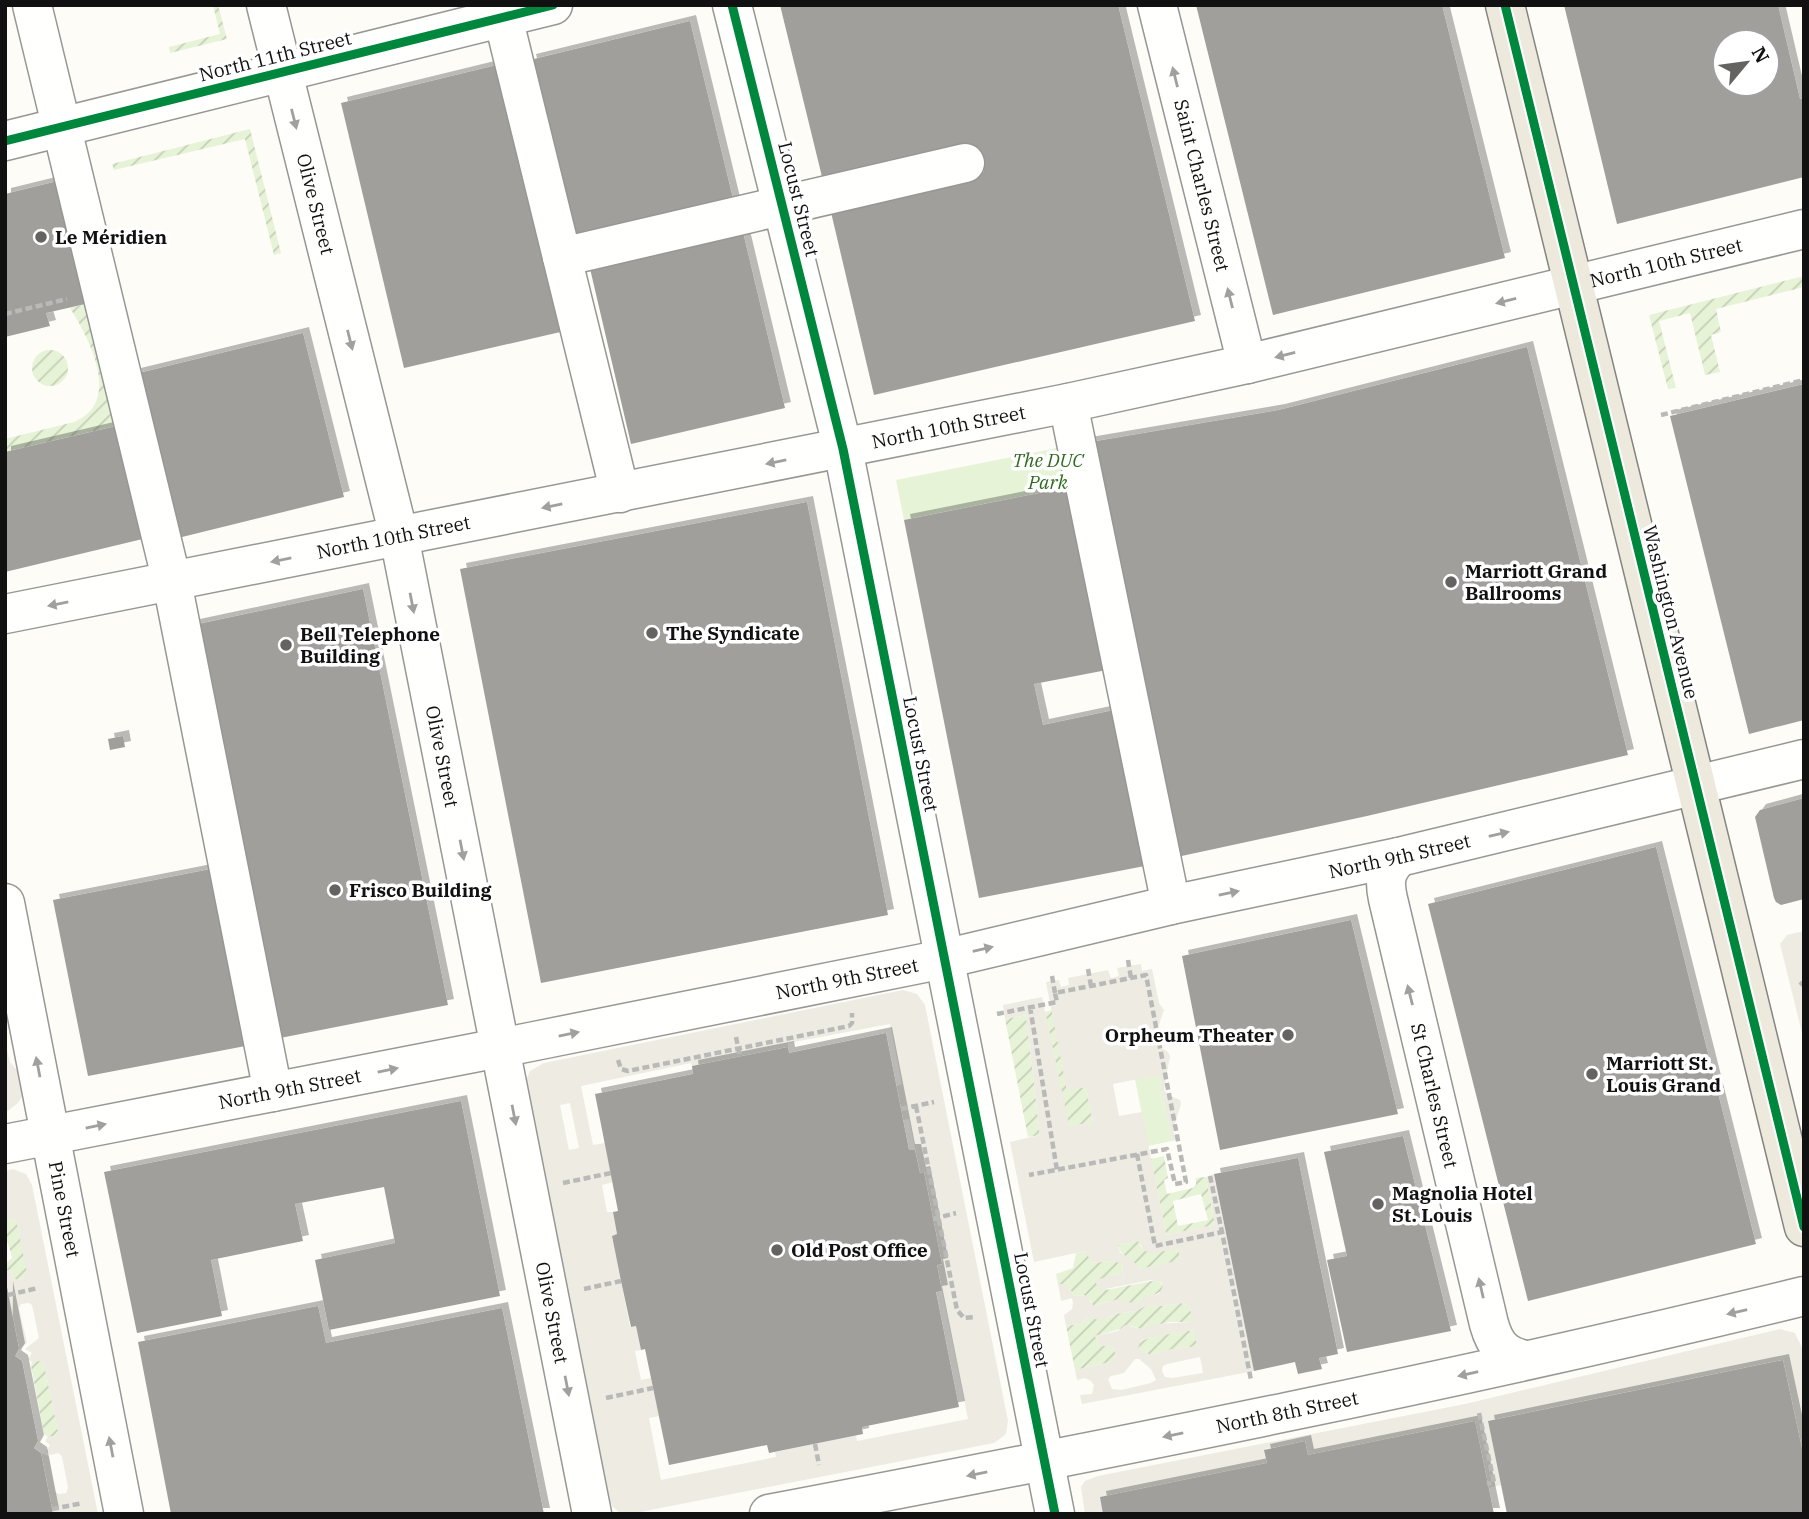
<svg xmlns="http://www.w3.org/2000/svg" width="1809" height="1519" font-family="'IBM Plex Serif',serif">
  <defs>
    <pattern id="garden-furrows" width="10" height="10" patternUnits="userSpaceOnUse" patternTransform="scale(1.75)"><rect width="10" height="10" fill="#e7f3d7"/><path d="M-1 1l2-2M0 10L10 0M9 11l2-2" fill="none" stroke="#c5cfb8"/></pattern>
    <filter id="shadow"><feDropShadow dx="6" dy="-6" stdDeviation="0" flood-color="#0004"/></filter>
  </defs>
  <rect width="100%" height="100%" fill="#fdfcf7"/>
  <path fill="#e7f3d7" d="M1067,446L1075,486L904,520L896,480Z
    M1159,1074L1172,1141L1148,1146L1135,1079Z"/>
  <path fill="url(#garden-furrows)" fill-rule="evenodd" d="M213,5H218L227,39L170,53L169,47L220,34Z
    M250,129L281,253L274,255L245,139L114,170L112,164Z
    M1804,276V287L1716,309L1721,332L1711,335L1720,372L1705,375L1690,313L1659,321L1676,388L1668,389L1649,315Z
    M94,302L125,424L5,452V439L74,422C123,402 89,338 70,308Z
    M32 368a18 18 0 1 1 36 0a18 18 0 1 1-36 0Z
    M1052,1010L1067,1090L1086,1087L1093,1122L1069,1127L1045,1012Z
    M1026,1015L1040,1135L1028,1137L1005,1019Z
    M1164,1156L1168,1178L1164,1180L1167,1194L1193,1188L1196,1185V1178L1206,1177L1215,1225L1166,1235L1151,1159ZM1201,1194L1208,1220L1178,1226L1173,1201Z
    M12,1219L17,1223L28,1274L24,1278L17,1280L13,1278L11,1270L5,1271V1264L12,1258L8,1243L5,1241V1220Z
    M1138,1241L1141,1247L1152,1253L1178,1248L1181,1261L1139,1269C1132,1260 1121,1255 1117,1245Z
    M1086,1251L1092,1263L1112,1261L1123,1263L1122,1274L1117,1275L1106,1290L1157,1280L1164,1286L1162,1291L1136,1304L1110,1301L1093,1306L1091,1301L1084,1295L1074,1296C1071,1289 1066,1284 1058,1284L1056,1274L1073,1268L1076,1253Z
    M1181,1303L1190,1307L1193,1322H1169L1141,1329L1131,1326L1095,1336L1100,1345L1114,1347L1116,1357L1111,1362L1075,1370L1066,1326L1079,1324L1089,1317L1105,1319L1114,1314L1136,1311L1147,1305L1162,1306Z
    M1195,1330L1198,1346L1168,1350L1150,1355L1138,1348L1139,1342L1153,1336Z
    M40,1360L44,1364L58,1431L55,1436L48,1437L44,1434L31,1366L32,1362Z"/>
  <path fill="#edebe2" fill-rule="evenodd" d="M1804,931V1041L1780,944L1787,935Z
    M1141,964L1142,971L1152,969L1159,1003L1164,1010L1154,1039L1155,1044L1168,1052L1170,1056L1164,1089L1167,1094L1180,1100L1181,1104L1173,1130L1176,1140L1172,1141L1159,1075L1113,1084L1119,1116L1142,1112L1166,1235L1215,1225L1206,1177L1214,1174L1254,1371L1082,1404L1080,1395L1092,1394L1094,1385L1091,1381L1085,1378L1077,1380L1075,1370L1111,1362L1116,1357L1114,1347L1100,1345L1095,1336L1118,1331L1125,1325L1141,1329L1155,1324L1192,1322L1190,1307L1181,1303L1162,1306L1147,1305L1136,1311L1114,1314L1101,1321L1089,1317L1079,1324L1066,1326L1064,1315L1072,1309L1073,1303L1072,1298L1061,1301L1058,1284L1067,1285L1074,1296L1084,1295L1088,1297L1093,1306L1118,1299L1136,1304L1144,1298L1159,1294L1163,1286L1161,1282L1151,1280L1100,1290L1094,1280L1122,1274L1123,1264L1112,1261L1092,1263L1085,1251L1034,1262L1010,1142L1040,1135L1026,1015L1005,1019L1003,1005L1042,997L1069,1126L1093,1122L1086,1087L1067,1091L1046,982L1059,980L1061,987L1069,985L1068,978L1108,970L1111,978L1119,976L1117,968ZM1138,1241L1145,1251L1152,1253L1178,1249L1181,1260L1139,1269L1135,1263L1120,1252L1117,1245ZM1194,1330L1197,1346L1168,1350L1150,1355L1138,1348L1140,1341L1147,1338ZM1200,1357L1203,1373L1172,1378L1165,1377L1162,1371L1163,1366L1167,1364ZM1135,1359H1139L1151,1369L1156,1380L1151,1383L1121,1390L1112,1389L1108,1379L1111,1376L1124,1373Z
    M903,990L917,994L925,1005L1008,1421L1006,1434L994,1443L635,1513L619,1512L613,1507L609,1499L527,1086V1078L530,1071L544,1063ZM890,1024L902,1084L896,1086L901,1109L903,1120L909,1119L920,1173H924L942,1264L937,1265L968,1419L857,1441L856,1435L775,1452L776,1457L661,1480L649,1418L659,1416L651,1378L641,1380L635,1351L641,1350L636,1326L630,1327L612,1236L617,1234L613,1212H607L602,1185L613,1182L605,1143L593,1145L581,1086L691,1063L692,1066L740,1057L788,1047V1043ZM570,1103L579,1148L569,1150L560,1105Z
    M5,1043L10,1062L22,1076L24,1093L18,1103L5,1113Z
    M13,1169L26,1174L32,1185L98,1514H53L41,1453L49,1456L55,1492L59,1494L66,1493L68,1488L62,1456L58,1453L50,1455L46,1451L50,1445L45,1441L48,1437L55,1436L58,1431L44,1364L40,1361L32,1362L28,1359L32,1353L25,1349L39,1338L32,1305L29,1303L21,1304L19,1308L27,1343L19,1349L5,1280V1271L11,1270L13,1278L17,1280L24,1278L27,1273L17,1223L12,1219L5,1220V1171Z
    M1780,1329L1795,1333L1804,1352V1458L1783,1360L1488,1421L1501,1485L1488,1488L1308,1455L1305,1442L1265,1449L1267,1463L1103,1514H1085L1081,1487L1085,1481L1098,1476L1465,1404Z"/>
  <path fill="#a19f9c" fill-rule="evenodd" filter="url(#shadow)" d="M780,5H1118L1195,321L874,395L830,208L984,172L978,147L824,185Z
    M1196,5H1442L1505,258L1273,315Z
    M1564,5H1778L1800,99L1804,98V177L1617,224ZM1725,42H1767V84H1725Z
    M690,21L734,203L574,241L530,60Z
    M505,63L569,330L404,368L341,103Z
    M62,180L94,302L46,313L50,326L5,337V194Z
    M741,224L785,408L631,444L588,260Z
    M303,333L344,497L174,539L135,374Z
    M1527,347L1628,755L1367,816L1177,857L1085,443L1279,410Z
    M1804,384V720L1749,734L1670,416Z
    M125,424L151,537L5,572V452Z
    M1075,486L1112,669L1034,684L1043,725L1119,709L1150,865L979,898L904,520Z
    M807,502L888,915L541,983L460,569Z
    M363,589L448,1005L275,1039L194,625Z
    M123,736L125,747L110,750L108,739Z
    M1804,798V899L1781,905L1776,902L1774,898L1755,817L1760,810Z
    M1656,847L1756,1244L1528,1301L1428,904Z
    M221,867L256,1044L88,1076L53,900Z
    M1351,920L1398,1114L1220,1150L1182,956Z
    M886,1033L909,1150H915L920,1173L924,1172L942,1264L937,1265L942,1291L936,1292L959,1407L862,1427L863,1434L769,1453L767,1445L669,1465L645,1349L641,1350L636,1326L631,1327L621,1281L612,1236L617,1234L613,1212L618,1211L595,1094L693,1074L692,1066L788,1047L789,1053Z
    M461,1101L500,1296L329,1330L315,1260L395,1243L384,1187L295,1204L303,1241L211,1260L222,1316L137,1333L104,1172Z
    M1403,1136L1451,1331L1347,1352L1327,1260L1347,1256L1324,1152Z
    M1298,1158L1338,1354L1319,1358L1322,1369L1298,1374L1295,1362L1254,1371L1214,1174Z
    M7,1287L19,1349L15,1356L22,1361L38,1441L34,1448L41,1453L53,1514H5Z
    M318,1306L326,1343L502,1308L544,1514H171L138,1342Z
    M1783,1360L1804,1458V1514H1507L1488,1421Z
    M1475,1421L1494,1514H1103L1100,1497L1267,1463L1264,1450L1305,1441L1308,1455Z"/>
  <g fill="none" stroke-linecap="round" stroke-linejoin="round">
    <g stroke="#979795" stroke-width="41">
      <g id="minor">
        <path d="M32,5L172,582L273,1092"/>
        <path id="s1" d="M266,5L399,536L592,1514"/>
        <path d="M500,5L620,493"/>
        <path d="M732,5L843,449L1055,1514"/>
        <path id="s2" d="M1157,5L1247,364"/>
        <path d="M5,141L553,5"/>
        <path d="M562,257L965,163"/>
        <path d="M1068,403L1171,905"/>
        <path id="s3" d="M5,614L1068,403L1247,364L1804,229"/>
        <path id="s4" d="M1399,857C1385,871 1384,881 1388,899L1489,1324C1495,1345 1503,1355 1525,1360"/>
        <path id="s5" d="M5,903L124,1514"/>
        <path id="s6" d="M5,1144L530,1042L944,959L1171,905L1403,856L1804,759"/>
        <path id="s7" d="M769,1514C1115,1448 1461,1380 1804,1296"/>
      </g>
    </g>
    <g stroke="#858482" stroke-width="41">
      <path id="major" d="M1505,5L1804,1227"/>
    </g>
    <path stroke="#b9b9b8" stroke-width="4.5" stroke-dasharray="7 3.5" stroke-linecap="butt" d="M5,314L67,299
      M1661,415L1804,380
      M1128,960L1131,978
      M1088,969L1091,986
      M1052,976L1055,993
      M1800,982L1804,986
      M1030,1007L1057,1170
      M997,1014L1057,1002L1055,993L1146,975L1186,1182L1175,1184L1167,1149L1029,1175
      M736,1037L740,1057
      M618,1060L621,1069L628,1071L849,1026L852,1023V1013
      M916,1106L957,1310L964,1318L976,1317
      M901,1109L934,1102
      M1137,1154L1155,1246L1222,1232L1251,1380
      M1210,1176L1222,1232
      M563,1183L611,1173
      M933,1219L956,1213
      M584,1289L621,1281
      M8,1295L38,1288
      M606,1398L653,1388
      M1479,1413L1494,1482L1487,1484
      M815,1444L819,1465
      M52,1509L83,1503"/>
    <use href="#minor" stroke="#fffffe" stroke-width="38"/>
    <use href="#major" stroke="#ede9dc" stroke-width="38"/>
    <g stroke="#fff" stroke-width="13">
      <path id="cycleway" d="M732,5L843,449L1055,1514
        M1505,5L1804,1227
        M5,141L553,5"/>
    </g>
    <use href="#cycleway" stroke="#00873e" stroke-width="9"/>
  </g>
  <defs><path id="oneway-solid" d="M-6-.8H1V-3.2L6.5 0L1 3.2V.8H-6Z" transform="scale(1.75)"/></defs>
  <g fill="#a0a09f">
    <use href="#oneway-solid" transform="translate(1175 77) rotate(-104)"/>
    <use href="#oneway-solid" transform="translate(294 119) rotate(76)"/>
    <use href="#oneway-solid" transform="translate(1230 298) rotate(-104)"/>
    <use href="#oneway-solid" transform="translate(1506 301) rotate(166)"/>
    <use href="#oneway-solid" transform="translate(350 340) rotate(76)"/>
    <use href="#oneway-solid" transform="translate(1285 355) rotate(166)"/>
    <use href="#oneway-solid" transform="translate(776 462) rotate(169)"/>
    <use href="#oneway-solid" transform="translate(552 506) rotate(169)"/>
    <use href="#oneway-solid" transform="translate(281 560) rotate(169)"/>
    <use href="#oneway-solid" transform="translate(412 603) rotate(79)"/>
    <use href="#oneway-solid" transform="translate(58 604) rotate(169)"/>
    <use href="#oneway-solid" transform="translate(1499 834) rotate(-13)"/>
    <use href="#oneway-solid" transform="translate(462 850) rotate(79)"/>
    <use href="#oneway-solid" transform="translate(1229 893) rotate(-12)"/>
    <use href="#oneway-solid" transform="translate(983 949) rotate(-13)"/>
    <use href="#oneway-solid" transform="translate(1410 995) rotate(-104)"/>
    <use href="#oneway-solid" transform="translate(569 1034) rotate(-11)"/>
    <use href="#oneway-solid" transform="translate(38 1067) rotate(-101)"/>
    <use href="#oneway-solid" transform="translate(388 1070) rotate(-11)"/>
    <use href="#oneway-solid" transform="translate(514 1115) rotate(79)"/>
    <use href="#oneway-solid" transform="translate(96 1126) rotate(-11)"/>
    <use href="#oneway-solid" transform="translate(1481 1288) rotate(-103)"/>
    <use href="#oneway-solid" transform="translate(1737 1312) rotate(167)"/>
    <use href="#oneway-solid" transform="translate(1468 1374) rotate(167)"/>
    <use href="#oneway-solid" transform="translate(567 1386) rotate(79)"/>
    <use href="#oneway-solid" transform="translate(1173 1435) rotate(168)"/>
    <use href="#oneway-solid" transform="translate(111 1447) rotate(-101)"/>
    <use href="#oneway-solid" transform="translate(977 1474) rotate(169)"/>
  </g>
  <g fill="#646362" stroke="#fff" stroke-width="2.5">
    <circle cx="41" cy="237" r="7"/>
    <circle cx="1451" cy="582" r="7"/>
    <circle cx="652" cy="633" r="7"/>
    <circle cx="286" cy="645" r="7"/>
    <circle cx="335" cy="890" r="7"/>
    <circle cx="1288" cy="1035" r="7"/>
    <circle cx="1592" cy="1074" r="7"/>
    <circle cx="1378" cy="1204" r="7"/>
    <circle cx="777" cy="1250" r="7"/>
  </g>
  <g text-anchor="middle" stroke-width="7" stroke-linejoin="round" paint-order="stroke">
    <g font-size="19" fill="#111" stroke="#fff">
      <text transform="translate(275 56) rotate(-14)" y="7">North 11th Street</text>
      <text dy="7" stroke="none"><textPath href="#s2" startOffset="186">Saint Charles Street</textPath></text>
      <text transform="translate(799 199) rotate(76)" y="7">Locust Street</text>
      <text dy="7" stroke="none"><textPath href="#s1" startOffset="205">Olive Street</textPath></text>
      <text dy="7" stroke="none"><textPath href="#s3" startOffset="1698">North 10th Street</textPath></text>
      <text dy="7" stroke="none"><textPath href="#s3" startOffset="962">North 10th Street</textPath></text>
      <text dy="7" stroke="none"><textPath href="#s3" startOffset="396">North 10th Street</textPath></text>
      <text transform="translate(1671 612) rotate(76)" y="7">Washington Avenue</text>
      <text transform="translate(921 754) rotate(79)" y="7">Locust Street</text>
      <text dy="7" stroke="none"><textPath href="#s1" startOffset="772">Olive Street</textPath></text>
      <text dy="7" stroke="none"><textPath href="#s6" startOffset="1424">North 9th Street</textPath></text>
      <text dy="7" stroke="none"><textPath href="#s6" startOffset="858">North 9th Street</textPath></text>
      <text dy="7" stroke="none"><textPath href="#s6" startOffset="290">North 9th Street</textPath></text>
      <text dy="7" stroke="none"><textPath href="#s4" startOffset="248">St Charles Street</textPath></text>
      <text dy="7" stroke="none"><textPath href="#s5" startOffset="312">Pine Street</textPath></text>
      <text transform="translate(1032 1310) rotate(79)" y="7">Locust Street</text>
      <text dy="7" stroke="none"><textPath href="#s1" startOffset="1339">Olive Street</textPath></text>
      <text dy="7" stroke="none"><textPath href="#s7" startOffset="528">North 8th Street</textPath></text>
    </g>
    <g font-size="19" font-weight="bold" fill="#111" stroke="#fff" text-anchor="start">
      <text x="55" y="244">Le Méridien</text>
      <text x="1465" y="578">Marriott Grand<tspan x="1465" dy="22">Ballrooms</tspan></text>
      <text x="666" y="640">The Syndicate</text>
      <text x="300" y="641">Bell Telephone<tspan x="300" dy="22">Building</tspan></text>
      <text x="349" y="897">Frisco Building</text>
      <text x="1274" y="1042" text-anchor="end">Orpheum Theater</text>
      <text x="1606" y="1070">Marriott St.<tspan x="1606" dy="22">Louis Grand</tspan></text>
      <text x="1392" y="1200">Magnolia Hotel<tspan x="1392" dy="22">St. Louis</tspan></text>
      <text x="791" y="1257">Old Post Office</text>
    </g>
    <g font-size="19" font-style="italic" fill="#2f6b1f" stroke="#fff">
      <text x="1048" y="467">The DUC<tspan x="1048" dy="22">Park</tspan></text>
    </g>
  </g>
  <rect width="1809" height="1519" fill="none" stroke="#111111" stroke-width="14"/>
  <g transform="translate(1746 63) rotate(61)"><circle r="33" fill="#ffffff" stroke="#a0a0a0" stroke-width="2"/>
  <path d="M0-5L12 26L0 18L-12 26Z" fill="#646362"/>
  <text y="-10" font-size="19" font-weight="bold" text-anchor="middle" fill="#111111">N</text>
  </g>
</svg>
